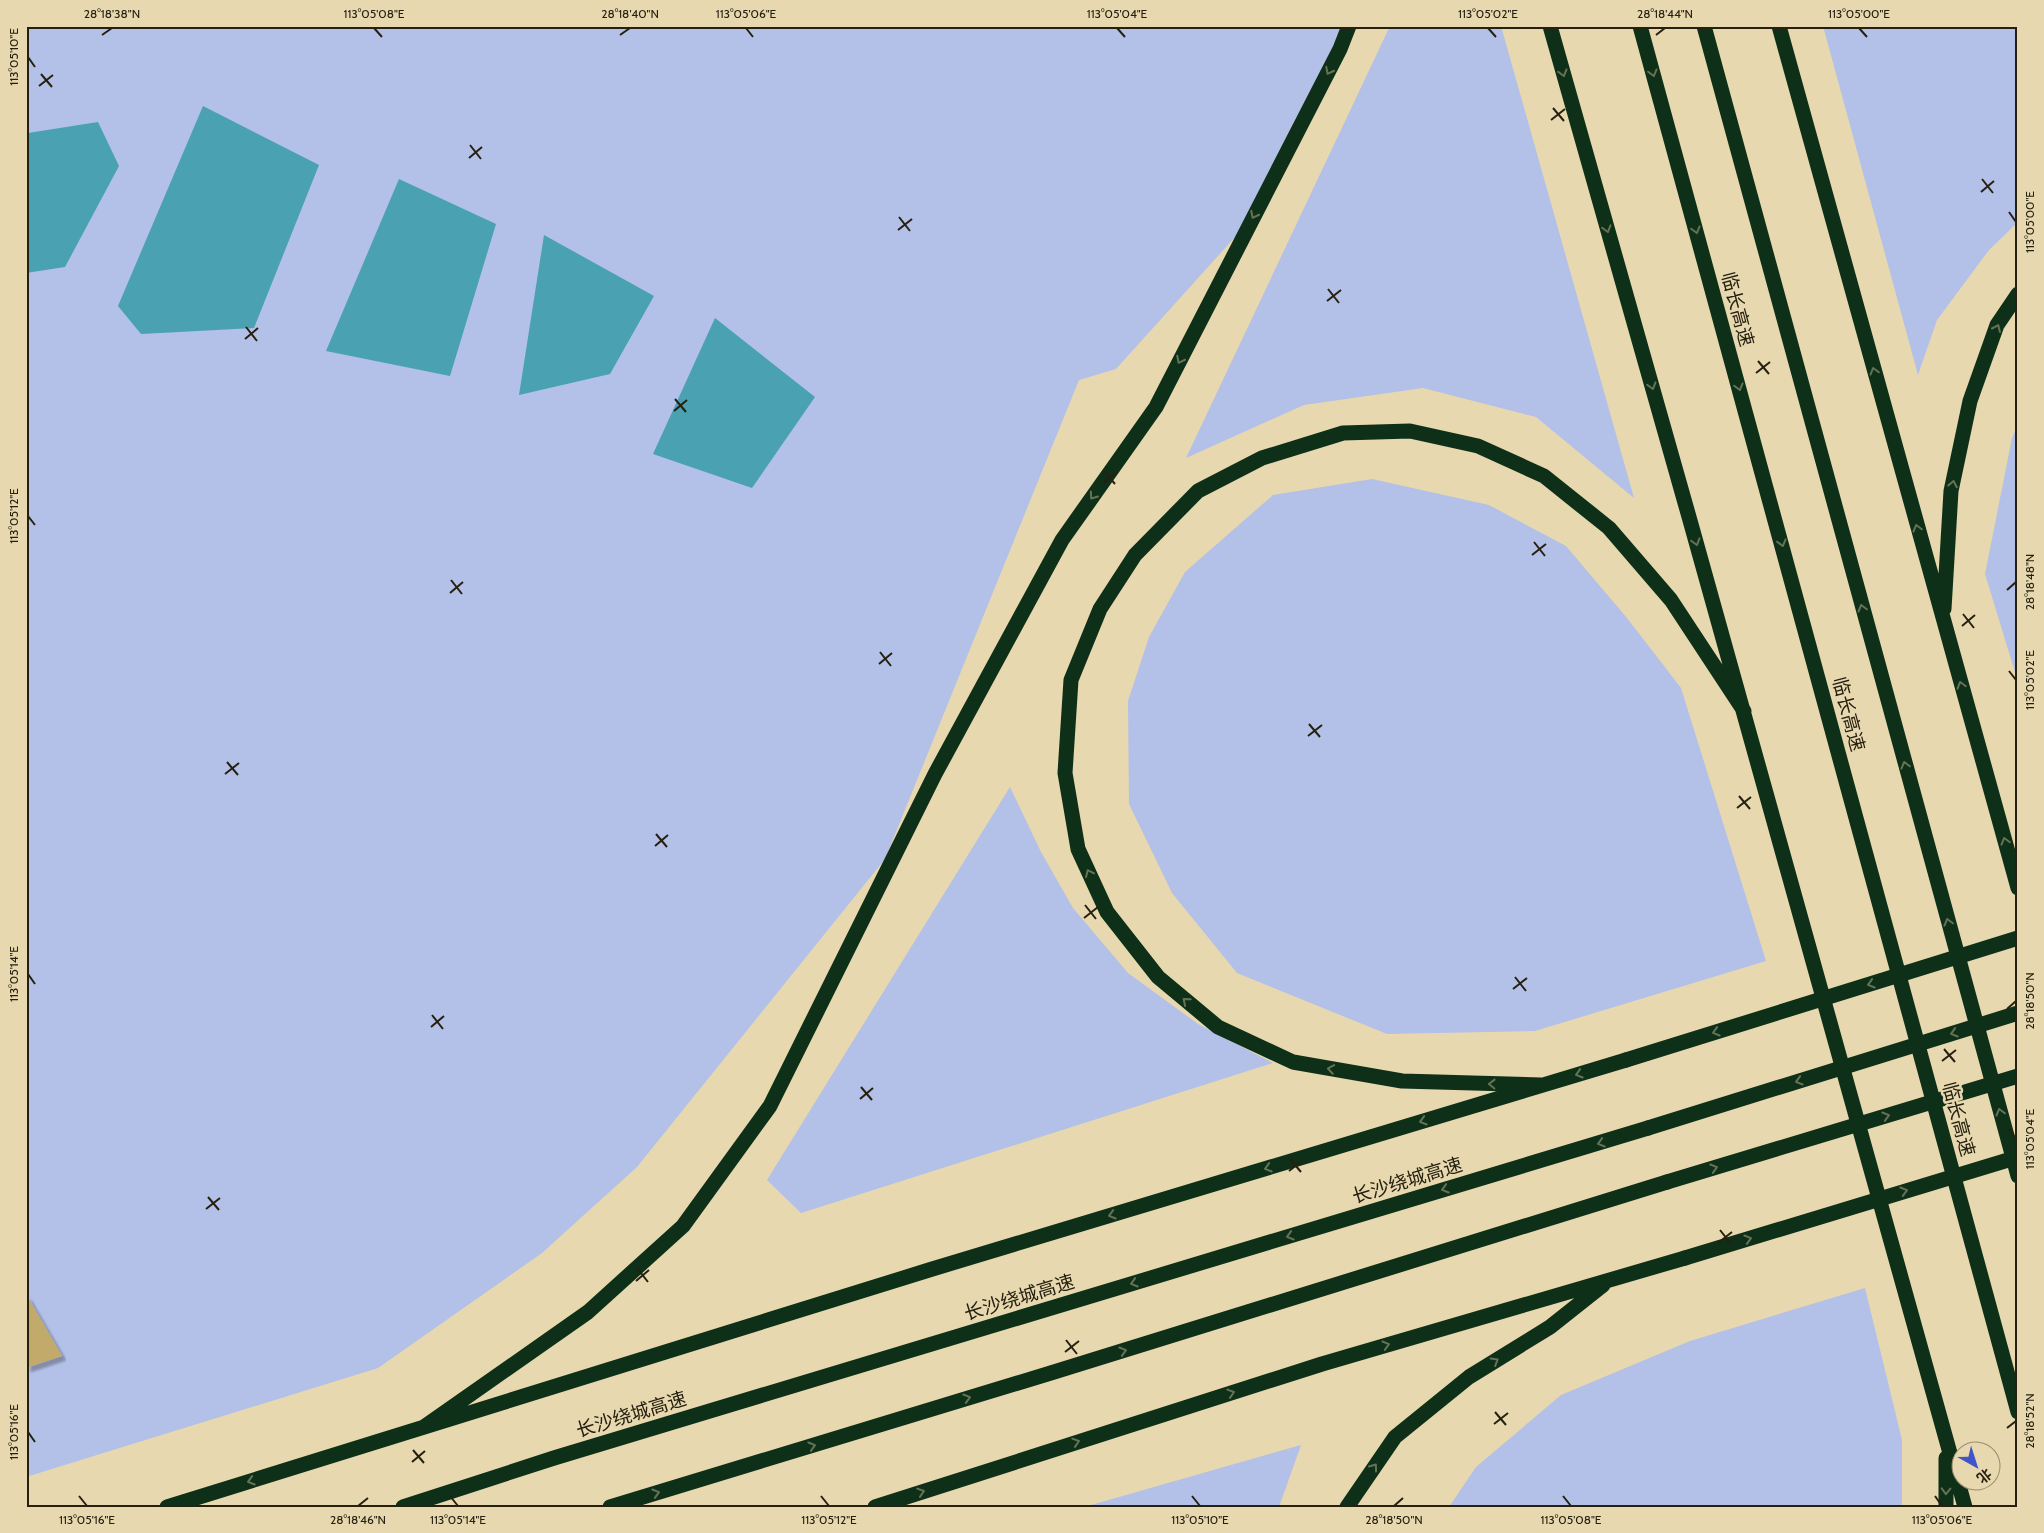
<svg xmlns="http://www.w3.org/2000/svg" width="2044" height="1533" font-family="Cabin,'Noto Sans SC',sans-serif">
  <defs>
    <filter id="shadow"><feDropShadow dx="4.5" dy="4.5" stdDeviation="1" flood-color="#0004"/></filter>
  </defs>
  <rect width="100%" height="100%" fill="#e7d8af"/>
  <path fill="#b3c0e8" d="M26,26H1349L1254,216L1116,369L1079,380L885,859L637,1167L542,1253L378,1368L26,1477Z
    M1390,26H1501L1634,498L1536,417L1423,388L1304,405L1186,458Z
    M1823,26H2018V222L1989,250L1937,320L1918,375Z
    M2018,424V682L1985,574L2012,438Z
    M1372,479L1489,505L1566,546L1627,618L1681,688L1766,961L1535,1031L1387,1034L1237,973L1172,893L1129,804L1128,701L1149,637L1185,572L1273,495Z
    M1010,787L1041,852L1073,908L1128,973L1198,1024L1273,1063L801,1213L767,1180Z
    M1865,1288L1902,1440V1507H1449L1476,1467L1561,1395L1690,1341Z
    M1301,1445L1279,1507H1084Z"/>
  <path fill="#49a1b1" d="M203,106L319,165L254,328L141,334L118,306Z
    M98,122L119,166L65,267L26,273V132L28,133Z
    M399,179L496,224L450,376L326,351Z
    M544,235L654,296L610,374L519,395Z
    M715,318L815,397L752,488L653,454Z"/>
  <path fill="#c1aa6b" filter="url(#shadow)" d="M26,1294L62,1356L26,1368Z"/>
  <g fill="none" stroke-linecap="round" stroke-linejoin="round">
    <path stroke="#0e3018" stroke-width="15" d="M1550,26L1691,524L1965,1507
      M1640,26L2018,1412
      M1704,26L2018,1176
      M1779,26L2018,888
      M1944,609L1951,491L1970,401L1997,325L2018,294
      M1541,1085L1402,1081L1293,1062L1218,1027L1158,977L1107,912L1078,849L1065,773L1071,680L1100,609L1135,555L1198,491L1262,458L1343,433L1410,431L1478,446L1544,476L1609,528L1671,600L1744,711
      M424,1427L588,1312L683,1226L770,1106L935,774L1062,540L1156,407L1340,49L1349,26
      M167,1507L929,1270L1626,1060
      M403,1507L554,1458L1648,1128
      M610,1507L1054,1372L1667,1182
      M875,1507L1322,1364L1685,1258
      M1347,1507L1395,1437L1469,1377L1550,1327L1603,1285
      M1946,1507V1458"/>
    <path stroke="#0e3018" stroke-width="15" d="M1626,1060L2018,938
      M1648,1128L2018,1013
      M1667,1182L2018,1076
      M1685,1258L2018,1157"/>
  </g>
  <defs><path id="oneway-chevron" d="M-2-3.5L2.5 0L-2 3.5" fill="none" stroke-width="1.6" stroke-linecap="round" stroke-linejoin="round" transform="scale(1.25)"/></defs>
  <g stroke="#657354">
    <use href="#oneway-chevron" transform="translate(1329 71) rotate(117)"/>
    <use href="#oneway-chevron" transform="translate(1563 73) rotate(74)"/>
    <use href="#oneway-chevron" transform="translate(1653 73) rotate(75)"/>
    <use href="#oneway-chevron" transform="translate(1254 215) rotate(117)"/>
    <use href="#oneway-chevron" transform="translate(1607 229) rotate(74)"/>
    <use href="#oneway-chevron" transform="translate(1696 230) rotate(75)"/>
    <use href="#oneway-chevron" transform="translate(1997 328) rotate(-66)"/>
    <use href="#oneway-chevron" transform="translate(1180 360) rotate(117)"/>
    <use href="#oneway-chevron" transform="translate(1874 371) rotate(-105)"/>
    <use href="#oneway-chevron" transform="translate(1652 386) rotate(74)"/>
    <use href="#oneway-chevron" transform="translate(1739 387) rotate(75)"/>
    <use href="#oneway-chevron" transform="translate(1953 484) rotate(-79)"/>
    <use href="#oneway-chevron" transform="translate(1093 496) rotate(125)"/>
    <use href="#oneway-chevron" transform="translate(1917 528) rotate(-106)"/>
    <use href="#oneway-chevron" transform="translate(1696 542) rotate(74)"/>
    <use href="#oneway-chevron" transform="translate(1782 543) rotate(75)"/>
    <use href="#oneway-chevron" transform="translate(1862 608) rotate(-105)"/>
    <use href="#oneway-chevron" transform="translate(1961 685) rotate(-106)"/>
    <use href="#oneway-chevron" transform="translate(1905 765) rotate(-105)"/>
    <use href="#oneway-chevron" transform="translate(2005 841) rotate(-106)"/>
    <use href="#oneway-chevron" transform="translate(1089 873) rotate(-115)"/>
    <use href="#oneway-chevron" transform="translate(1948 922) rotate(-105)"/>
    <use href="#oneway-chevron" transform="translate(1871 984) rotate(163)"/>
    <use href="#oneway-chevron" transform="translate(1186 1001) rotate(-140)"/>
    <use href="#oneway-chevron" transform="translate(1716 1032) rotate(163)"/>
    <use href="#oneway-chevron" transform="translate(1954 1033) rotate(163)"/>
    <use href="#oneway-chevron" transform="translate(1331 1069) rotate(-170)"/>
    <use href="#oneway-chevron" transform="translate(1579 1074) rotate(163)"/>
    <use href="#oneway-chevron" transform="translate(1799 1081) rotate(163)"/>
    <use href="#oneway-chevron" transform="translate(1492 1084) rotate(-179)"/>
    <use href="#oneway-chevron" transform="translate(2000 1112) rotate(-105)"/>
    <use href="#oneway-chevron" transform="translate(1886 1116) rotate(-17)"/>
    <use href="#oneway-chevron" transform="translate(1423 1121) rotate(163)"/>
    <use href="#oneway-chevron" transform="translate(1601 1143) rotate(163)"/>
    <use href="#oneway-chevron" transform="translate(1268 1168) rotate(163)"/>
    <use href="#oneway-chevron" transform="translate(1714 1168) rotate(-17)"/>
    <use href="#oneway-chevron" transform="translate(1445 1189) rotate(163)"/>
    <use href="#oneway-chevron" transform="translate(1904 1191) rotate(-17)"/>
    <use href="#oneway-chevron" transform="translate(1112 1215) rotate(163)"/>
    <use href="#oneway-chevron" transform="translate(1290 1236) rotate(163)"/>
    <use href="#oneway-chevron" transform="translate(1748 1239) rotate(-17)"/>
    <use href="#oneway-chevron" transform="translate(1134 1283) rotate(163)"/>
    <use href="#oneway-chevron" transform="translate(1386 1345) rotate(-16)"/>
    <use href="#oneway-chevron" transform="translate(1123 1351) rotate(-17)"/>
    <use href="#oneway-chevron" transform="translate(1495 1361) rotate(-31)"/>
    <use href="#oneway-chevron" transform="translate(1231 1393) rotate(-18)"/>
    <use href="#oneway-chevron" transform="translate(967 1398) rotate(-17)"/>
    <use href="#oneway-chevron" transform="translate(1076 1442) rotate(-18)"/>
    <use href="#oneway-chevron" transform="translate(812 1446) rotate(-17)"/>
    <use href="#oneway-chevron" transform="translate(1374 1467) rotate(-54)"/>
    <use href="#oneway-chevron" transform="translate(251 1481) rotate(163)"/>
    <use href="#oneway-chevron" transform="translate(1946 1491) rotate(91)"/>
    <use href="#oneway-chevron" transform="translate(921 1492) rotate(-18)"/>
    <use href="#oneway-chevron" transform="translate(656 1493) rotate(-17)"/>
  </g>
  <path fill="none" stroke="#252010" stroke-width="2" d="M374,28L382,37M746,28L753,37M1117,28L1125,37M1488,28L1496,37M1859,28L1867,37M102,35L112,28M620,35L630,28M1656,35L1665,28M28,57L35,67M41,74L52,87M39,86L53,75M1553,108L1564,121M1551,120L1565,109M470,145L481,159M469,158L482,147M1982,179L1993,193M1981,192L1994,181M2009,212L2016,222M899,217L910,231M898,230L912,219M1328,289L1339,303M1327,301L1341,290M246,327L257,341M245,339L258,328M1758,361L1769,374M1756,373L1770,362M675,399L686,412M674,411L687,400M1104,471L1115,484M1103,483L1117,472M28,516L35,525M1534,542L1545,556M1532,555L1546,544M451,580L462,594M2007,590L2016,582M450,593L463,582M1963,614L1974,628M1962,626L1975,615M880,652L891,666M879,664L892,653M2009,671L2016,680M1309,724L1320,737M1308,736L1322,725M227,762L238,775M225,774L239,763M1739,796L1750,809M1737,808L1751,797M656,834L667,847M655,846L668,835M1085,905L1096,919M1084,918L1098,907M28,974L35,984M1515,977L1526,991M1513,989L1527,978M2007,1009L2016,1001M432,1015L443,1029M431,1027L444,1016M1944,1049L1955,1062M1942,1061L1956,1050M861,1087L872,1100M860,1099L873,1088M2009,1129L2016,1139M1290,1159L1301,1172M1289,1171L1303,1160M208,1197L219,1210M206,1209L220,1198M1720,1230L1731,1244M1718,1243L1732,1232M637,1268L648,1282M636,1281L649,1270M1066,1340L1077,1354M1065,1352L1079,1341M1495,1412L1506,1425M1494,1424L1508,1413M2007,1428L2016,1421M28,1432L35,1442M413,1450L424,1463M412,1462L425,1451M79,1496L87,1506M450,1496L458,1506M821,1496L829,1506M1192,1496L1200,1506M1563,1496L1571,1506M1935,1496L1942,1506M358,1506L368,1498M1394,1506L1403,1498"/>
  <g text-anchor="middle" stroke-width="5" stroke-linejoin="round" paint-order="stroke">
    <g font-size="19" fill="#252010" stroke="#e7d8af">
      <text transform="translate(1738 309) rotate(75)" y="7">临长高速</text>
      <text transform="translate(1849 714) rotate(75)" y="7">临长高速</text>
      <text transform="translate(1959 1119) rotate(75)" y="7">临长高速</text>
      <text transform="translate(1407 1180) rotate(-17)" y="7">长沙绕城高速</text>
      <text transform="translate(1019 1297) rotate(-17)" y="7">长沙绕城高速</text>
      <text transform="translate(631 1414) rotate(-17)" y="7">长沙绕城高速</text>
    </g>
  </g>
  <rect width="2044" height="1533" fill="none" stroke="#e7d8af" stroke-width="55"/>
  <g transform="translate(1976 1466) rotate(141)"><circle r="24" fill="#e7d8af" stroke="#998e6f"/>
  <path d="M0-4L9 19L0 12L-9 19Z" fill="#4155c9"/>
  <text y="-8" font-size="14" font-weight="bold" text-anchor="middle" fill="#252010">北</text>
  </g>
  <rect x="28" y="28" width="1988" height="1478" fill="none" stroke="#252010" stroke-width="2"/>
  <g font-size="12" text-anchor="middle" fill="#252010">
    <text x="112" y="18">28°18'38"N</text>
    <text x="374" y="18">113°05'08"E</text>
    <text x="630" y="18">28°18'40"N</text>
    <text x="746" y="18">113°05'06"E</text>
    <text x="1117" y="18">113°05'04"E</text>
    <text x="1488" y="18">113°05'02"E</text>
    <text x="1665" y="18">28°18'44"N</text>
    <text x="1859" y="18">113°05'00"E</text>
    <text transform="translate(14 57) rotate(-90)" y="4">113°05'10"E</text>
    <text transform="translate(2030 222) rotate(-90)" y="4">113°05'00"E</text>
    <text transform="translate(14 516) rotate(-90)" y="4">113°05'12"E</text>
    <text transform="translate(2030 582) rotate(-90)" y="4">28°18'48"N</text>
    <text transform="translate(2030 680) rotate(-90)" y="4">113°05'02"E</text>
    <text transform="translate(14 974) rotate(-90)" y="4">113°05'14"E</text>
    <text transform="translate(2030 1001) rotate(-90)" y="4">28°18'50"N</text>
    <text transform="translate(2030 1139) rotate(-90)" y="4">113°05'04"E</text>
    <text transform="translate(2030 1421) rotate(-90)" y="4">28°18'52"N</text>
    <text transform="translate(14 1432) rotate(-90)" y="4">113°05'16"E</text>
    <text x="87" y="1524">113°05'16"E</text>
    <text x="358" y="1524">28°18'46"N</text>
    <text x="458" y="1524">113°05'14"E</text>
    <text x="829" y="1524">113°05'12"E</text>
    <text x="1200" y="1524">113°05'10"E</text>
    <text x="1394" y="1524">28°18'50"N</text>
    <text x="1571" y="1524">113°05'08"E</text>
    <text x="1942" y="1524">113°05'06"E</text>
  </g>
</svg>
